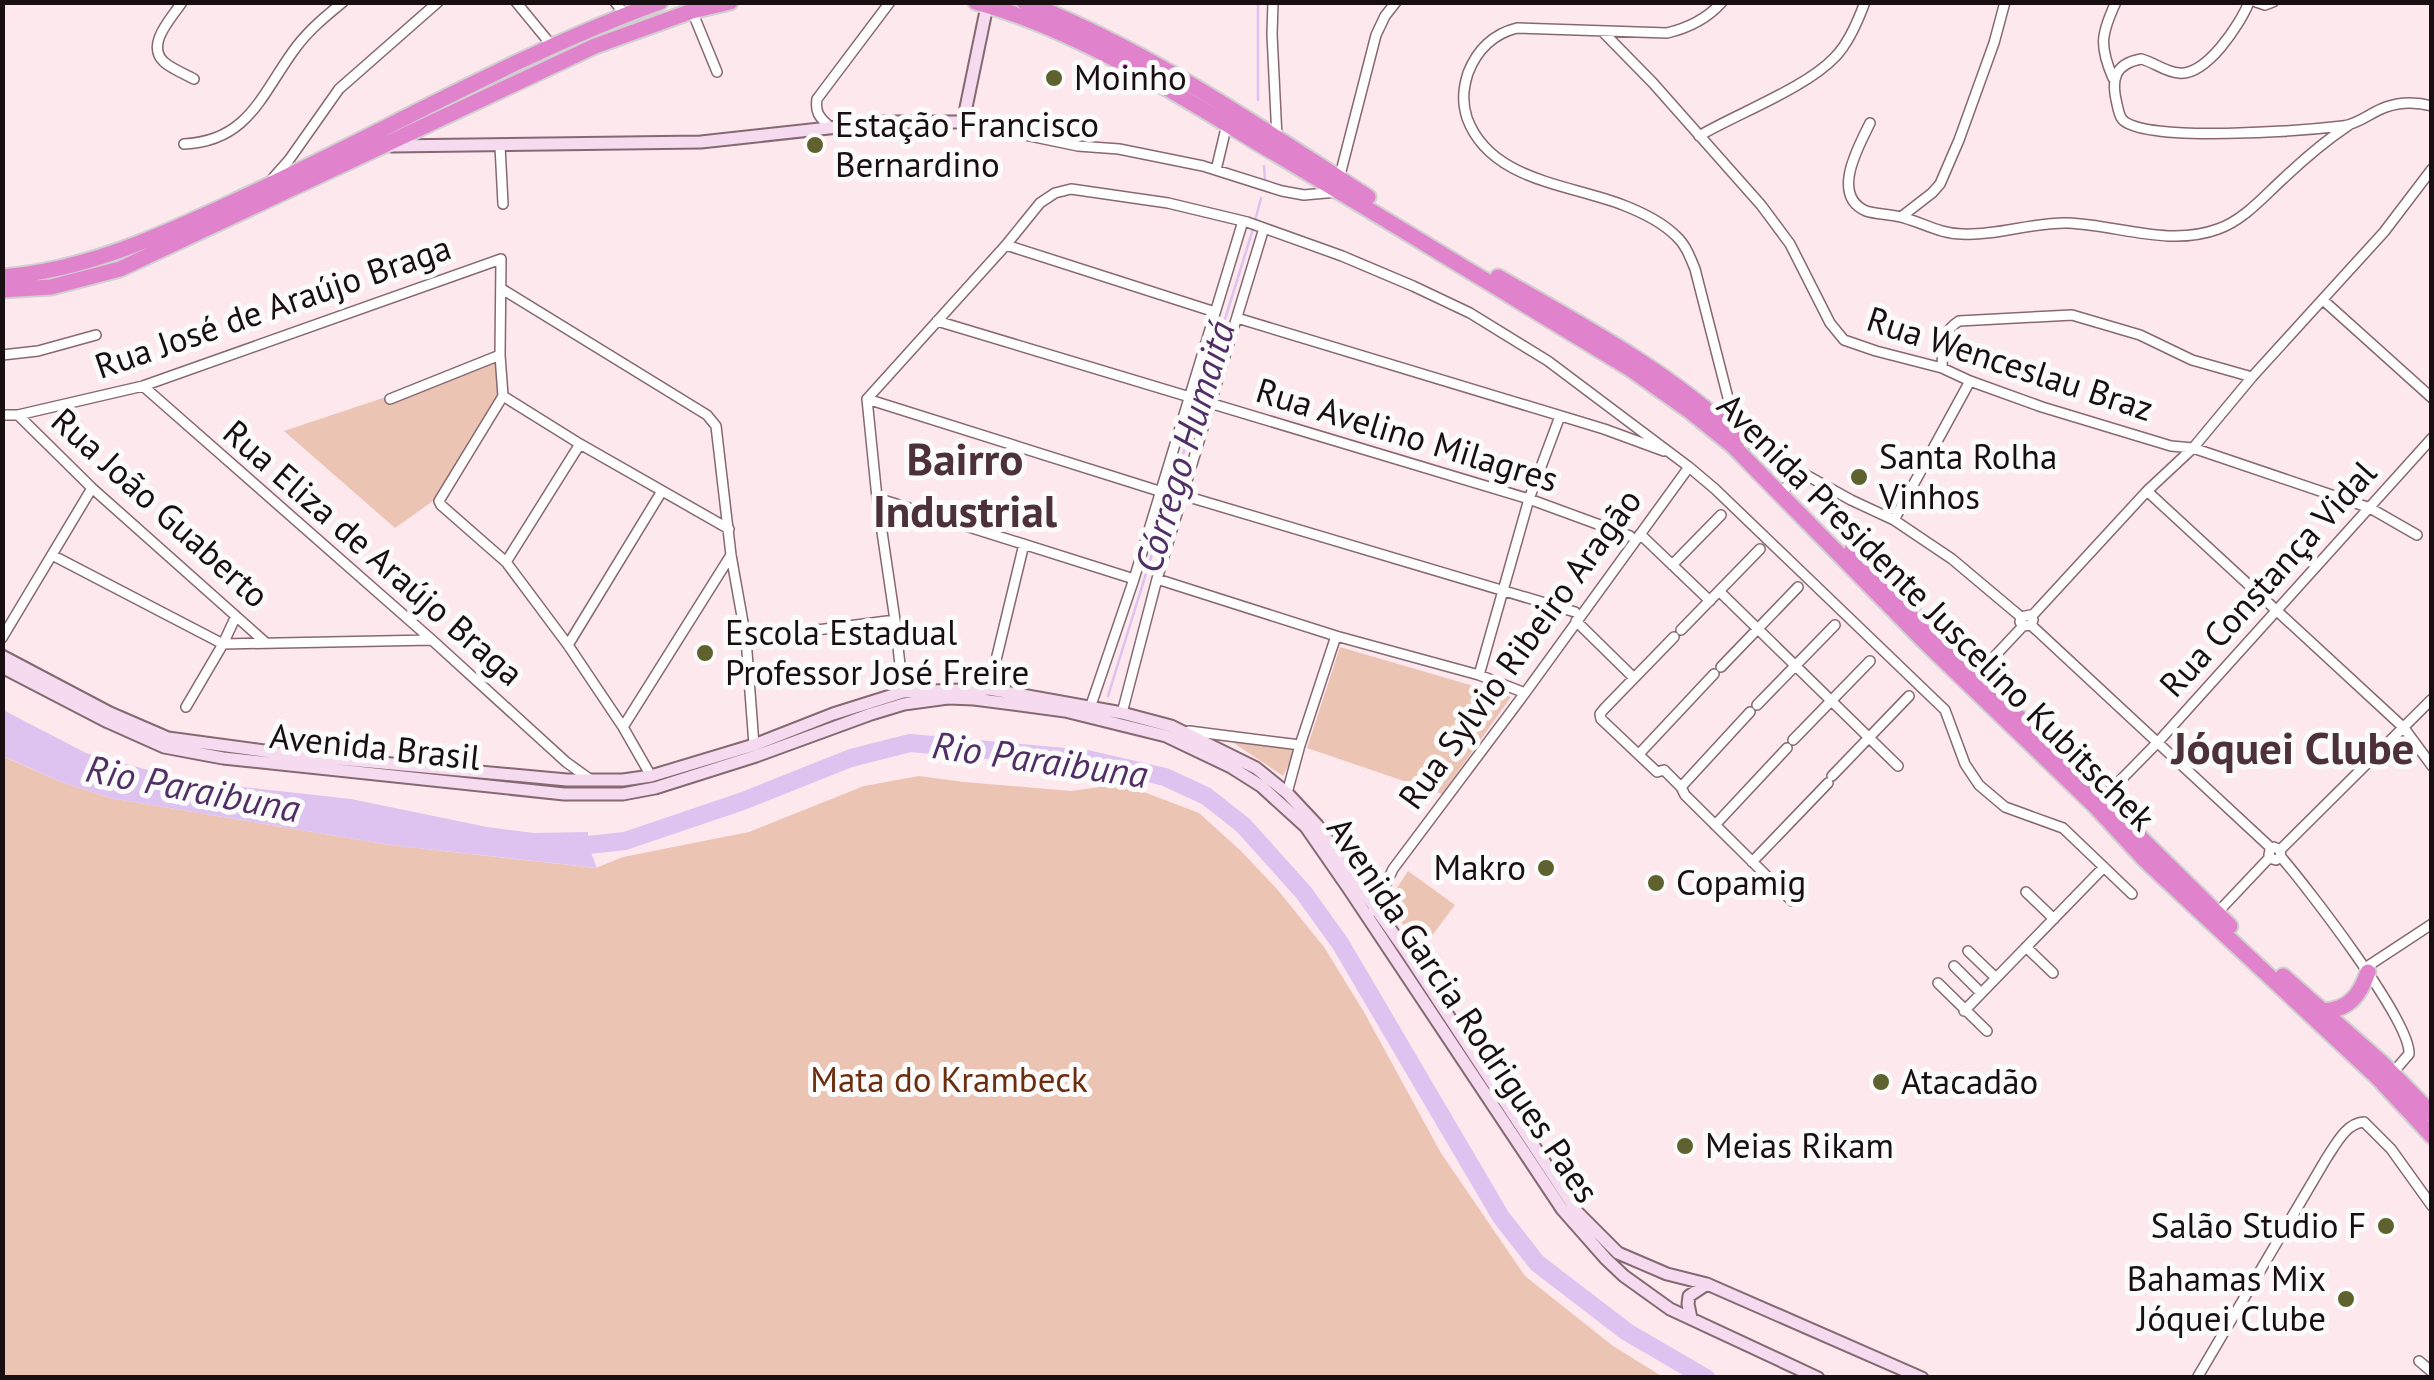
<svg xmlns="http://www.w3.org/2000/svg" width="2434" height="1380" font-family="'PT Sans',sans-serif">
  <rect width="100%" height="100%" fill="#fde8ee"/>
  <path fill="#ecc4b4" d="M497,360L500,395L433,501L395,528L284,431Z
    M1340,647L1511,697L1442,794L1307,748Z
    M1231,741L1297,748L1283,776Z
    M2,756L61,782L110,798L390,845L596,868L623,857L749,832L864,786L919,776L964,782L1071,791L1123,784L1199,813L1240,850L1277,889L1324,947L1364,1012L1441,1153L1525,1276L1613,1346L1663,1377H3Z
    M1408,871L1455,905L1425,945C1410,940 1394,913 1391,897Z"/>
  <path fill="#dec2ef" d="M3,710L86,753L166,775L215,784L351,799L487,827L534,833L588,832V845L597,868L390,845L110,798L61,782L3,756Z"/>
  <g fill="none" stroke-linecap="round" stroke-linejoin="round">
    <path stroke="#dec2ef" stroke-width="2.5" d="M1258,100V2
      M1264,166L1265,181
      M1255,221L1261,198
      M1108,696L1253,229"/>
    <path stroke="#dec2ef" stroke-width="18" d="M567,843L588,845L625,841L743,801L851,758L910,743L1087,759L1165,777L1206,796L1243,825L1304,893L1340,943L1501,1217L1537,1263L1627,1332L1706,1378"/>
    <g stroke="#866871" stroke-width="12">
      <path id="street" d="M182,2C172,18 145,44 164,62C172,69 185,74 194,79
        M516,2L553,47
        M615,2L625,15
        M1273,2L1272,34L1277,138
        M1722,2C1707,19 1688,28 1667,33L1517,28C1493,34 1477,50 1468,73C1463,89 1462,102 1467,118C1490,181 1569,184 1623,205C1641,212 1662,222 1676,236C1686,245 1690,257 1695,269L1738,437L1851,500L1894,520L1952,559L2021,617
        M2249,2C2240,25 2206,76 2179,73C2165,72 2154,62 2141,59C2114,64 2111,80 2117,104C2118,109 2119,115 2122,119C2142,144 2308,130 2343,126C2359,124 2371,112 2386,107C2400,102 2417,102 2432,106
        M2256,2L2265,5L2273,2
        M692,11L717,72
        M1602,31L1653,83L1761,205L1790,244L1830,323L1844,340L1876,351L1942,368L1970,381L2042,407L2171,446L2193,448L2370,508L2417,535
        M2113,78C2099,46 2101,34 2116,2
        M963,122L1078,146L1119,149L1203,166L1282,191L1304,195L1337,192
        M1870,123C1859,146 1830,195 1866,211C1875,214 1886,214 1896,216C1919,220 1938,234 1962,234C1997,236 2032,222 2068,223C2118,225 2169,247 2218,229C2244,220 2264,196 2284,178C2304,159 2325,141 2349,125
        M829,126C819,117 815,112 817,99L890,2
        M1699,136C1738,113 1806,88 1835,57C1849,43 1858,21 1865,2
        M184,144C250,141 262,92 297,46C310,29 326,16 343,2
        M500,146L503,204
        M1216,170L1227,124
        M273,178L289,160L339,89L438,2
        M1339,179L1376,35L1385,16L1396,2
        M1901,217L1932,193L1940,184L1959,140L1994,43L2005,2
        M1006,245L1215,312
        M502,289L707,415L716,426L731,555L746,639L754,745
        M2323,300L2432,398
        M1237,318L1604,429L1664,451
        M937,321L1529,499L1630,536
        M2,355L38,351L96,335
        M1942,368C1943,348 1941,332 1959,321L2072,315L2140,335L2192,360L2252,377
        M143,386L432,640L566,762L591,780
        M503,396L580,444L729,529
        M390,399L500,355
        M867,399L1159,491
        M2,415H18L143,386L501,259L500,355L503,396L439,501L441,505L506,562L568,645L623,727L651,776
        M18,415L92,488L265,642
        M1786,488L1791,479L1801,473
        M2147,491L2404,728L2432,766
        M1182,495L1575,612
        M877,498L1134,579
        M1894,520L1970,381
        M1640,534L1710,601
        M52,555L223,644L432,640
        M506,562L580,444
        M1672,565L1721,515
        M1157,579L1336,636L1479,675L1525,693
        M1719,591L1898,766
        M2031,617L2147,491L2193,448L2252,377L2384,232L2432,169
        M1576,621L1634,678
        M2031,625L2023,626L2020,622L2021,617L2030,615L2033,620L2031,625L2271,848
        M1681,630L1760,549
        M1674,637L1604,709L1600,714L1601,719L1657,772L1664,770L1681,787L1685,795L1792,901
        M2,638L92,488
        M746,639L895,620
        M568,645L662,491
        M1721,667L1798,587
        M1479,675L1529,499L1560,416
        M1977,675L2023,626
        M989,689L1024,544
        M903,692L895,620L877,498L867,399L1006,245L1040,203L1055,193L1071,189L1168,203L1247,222L1342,256L1413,286L1470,313L1548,361L1689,467L1715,489L1945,710L1965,764L1979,785L2005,807L2063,828L2132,894
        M1757,705L1835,625
        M186,707L223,644L236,616
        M1090,708L1134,579L1243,221
        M1122,713L1157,579L1264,228
        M623,727L731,555
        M1189,731L1300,745
        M1793,740L1870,661
        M1639,754L1714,674
        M1832,776L1909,696
        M1681,787L1750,712
        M1287,793L1300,745L1336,636
        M2103,798L2158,742L2432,438
        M1715,825L1787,748
        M2280,850L2432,699
        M2281,857L2276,860L2272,859L2269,855L2270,850L2274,847L2280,850L2281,857C2306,886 2411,1021 2409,1054L2390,1076
        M1752,862L1828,783
        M2026,892L2054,919
        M1373,911L1393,869L1525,693L1689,467
        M2217,913L2270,857
        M2026,947L2053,973
        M1968,951L1996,978
        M1954,966L1981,993
        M2365,968L2432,924
        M1938,983L1987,1031
        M1964,1011L2104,867
        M2419,1361L2432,1372
        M2197,1378L2326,1159C2336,1144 2346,1123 2364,1122L2391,1149L2432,1206"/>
    </g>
    <g stroke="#866871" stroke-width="15">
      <path id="secondary" d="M391,146L701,142L884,122H963L987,6
        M2,656L110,713L168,738L294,755L567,780H623L651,776L754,745L833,714L903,692L989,689L1122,713L1171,726L1256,768L1287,793L1317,825L1405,950L1578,1213L1618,1253L1667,1274L1707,1284L1922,1378
        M2,667L108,722L164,747L223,758L564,794H623L655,788L756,756L871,714L904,704L948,698L974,699L1065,711L1166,736L1231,767L1261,786L1306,827L1349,889L1562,1209L1606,1259L1624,1276L1670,1309L1818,1378
        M1691,1318L1688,1304L1689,1296L1707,1284"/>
    </g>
    <g stroke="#d1cfcf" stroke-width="19">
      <path id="highway" d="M976,2C1080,31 1174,92 1266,148C1388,220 1508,295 1629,368L1691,412L1733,446L1924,641L2094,805L2145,860L2377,1077L2432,1136
        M1024,2C1147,49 1258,126 1368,197
        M2,277C90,270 168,232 246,196C384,132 517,54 660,2
        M1498,277C1582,325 1670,372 1740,439
        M2,290L51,287L120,269L595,46L692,11L730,2
        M1851,552L2230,926
        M2283,976L2382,1063L2432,1114
        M2323,1011C2349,1010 2360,995 2368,972"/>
    </g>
    <use href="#street" stroke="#fff" stroke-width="9"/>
    <use href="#secondary" stroke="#f6daf0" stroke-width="11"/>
    <use href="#highway" stroke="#e182cd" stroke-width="15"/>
  </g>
  <g fill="#5f622f" stroke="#fbfbfb" stroke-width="4">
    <circle cx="1054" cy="78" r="10"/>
    <circle cx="815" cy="145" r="10"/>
    <circle cx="1859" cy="477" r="10"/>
    <circle cx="705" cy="653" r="10"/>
    <circle cx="1546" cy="868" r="10"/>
    <circle cx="1656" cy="883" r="10"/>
    <circle cx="1881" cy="1082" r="10"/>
    <circle cx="1685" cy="1146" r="10"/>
    <circle cx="2386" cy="1226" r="10"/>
    <circle cx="2346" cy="1299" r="10"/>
  </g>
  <g text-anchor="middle" stroke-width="10" stroke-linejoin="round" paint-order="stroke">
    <g font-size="35" fill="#190e11" stroke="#fbfbfb" text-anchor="start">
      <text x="1074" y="90">Moinho</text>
      <text x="835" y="137">Estação Francisco<tspan x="835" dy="40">Bernardino</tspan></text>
      <text x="1879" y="469">Santa Rolha<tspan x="1879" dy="40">Vinhos</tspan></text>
      <text x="725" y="645">Escola Estadual<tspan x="725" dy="40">Professor José Freire</tspan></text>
      <text x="1526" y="880" text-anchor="end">Makro</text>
      <text x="1676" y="895">Copamig</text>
      <text x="1901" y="1094">Atacadão</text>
      <text x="1705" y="1158">Meias Rikam</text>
      <text x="2366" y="1238" text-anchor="end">Salão Studio F</text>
      <text x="2326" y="1291" text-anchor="end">Bahamas Mix<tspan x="2326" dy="40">Jóquei Clube</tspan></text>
    </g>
    <g font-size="35" fill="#190e11" stroke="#fbfbfb">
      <text transform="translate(273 307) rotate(-19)" y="12">Rua José de Araújo Braga</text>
      <text transform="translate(2010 364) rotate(18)" y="12">Rua Wenceslau Braz</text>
      <text transform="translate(1407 435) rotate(17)" y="12">Rua Avelino Milagres</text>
      <text transform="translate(160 508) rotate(42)" y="12">Rua João Guaberto</text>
      <text transform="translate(373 553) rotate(41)" y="12">Rua Eliza de Araújo Braga</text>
      <text transform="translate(2268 579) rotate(-48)" y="12">Rua Constança Vidal</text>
      <text transform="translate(1936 612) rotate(45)" y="12">Avenida Presidente Juscelino Kubitschek</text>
      <text transform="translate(1520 649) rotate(-54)" y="12">Rua Sylvio Ribeiro Aragão</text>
      <text transform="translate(375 747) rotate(6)" y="12">Avenida Brasil</text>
      <text transform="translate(1463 1010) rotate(56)" y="12">Avenida Garcia Rodrigues Paes</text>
    </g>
    <g font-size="35" fill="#6c2d0e" stroke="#fbfbfb">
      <text x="949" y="1092">Mata do Krambeck</text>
    </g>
    <g font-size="38" font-style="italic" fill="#512e65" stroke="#fbfbfb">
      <text transform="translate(1185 447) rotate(-73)" y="13">Córrego Humaitá</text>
      <text transform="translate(1040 760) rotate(8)" y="13">Rio Paraibuna</text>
      <text transform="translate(193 789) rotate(11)" y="13">Rio Paraibuna</text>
    </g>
    <g font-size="45" font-weight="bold" fill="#4c313a" stroke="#fbfbfb">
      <text x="965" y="475">Bairro<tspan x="965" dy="52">Industrial</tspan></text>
      <text x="2293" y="764">Jóquei Clube</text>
    </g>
  </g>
  <rect width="2434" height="1380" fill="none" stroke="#190e11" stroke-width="10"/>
</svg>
